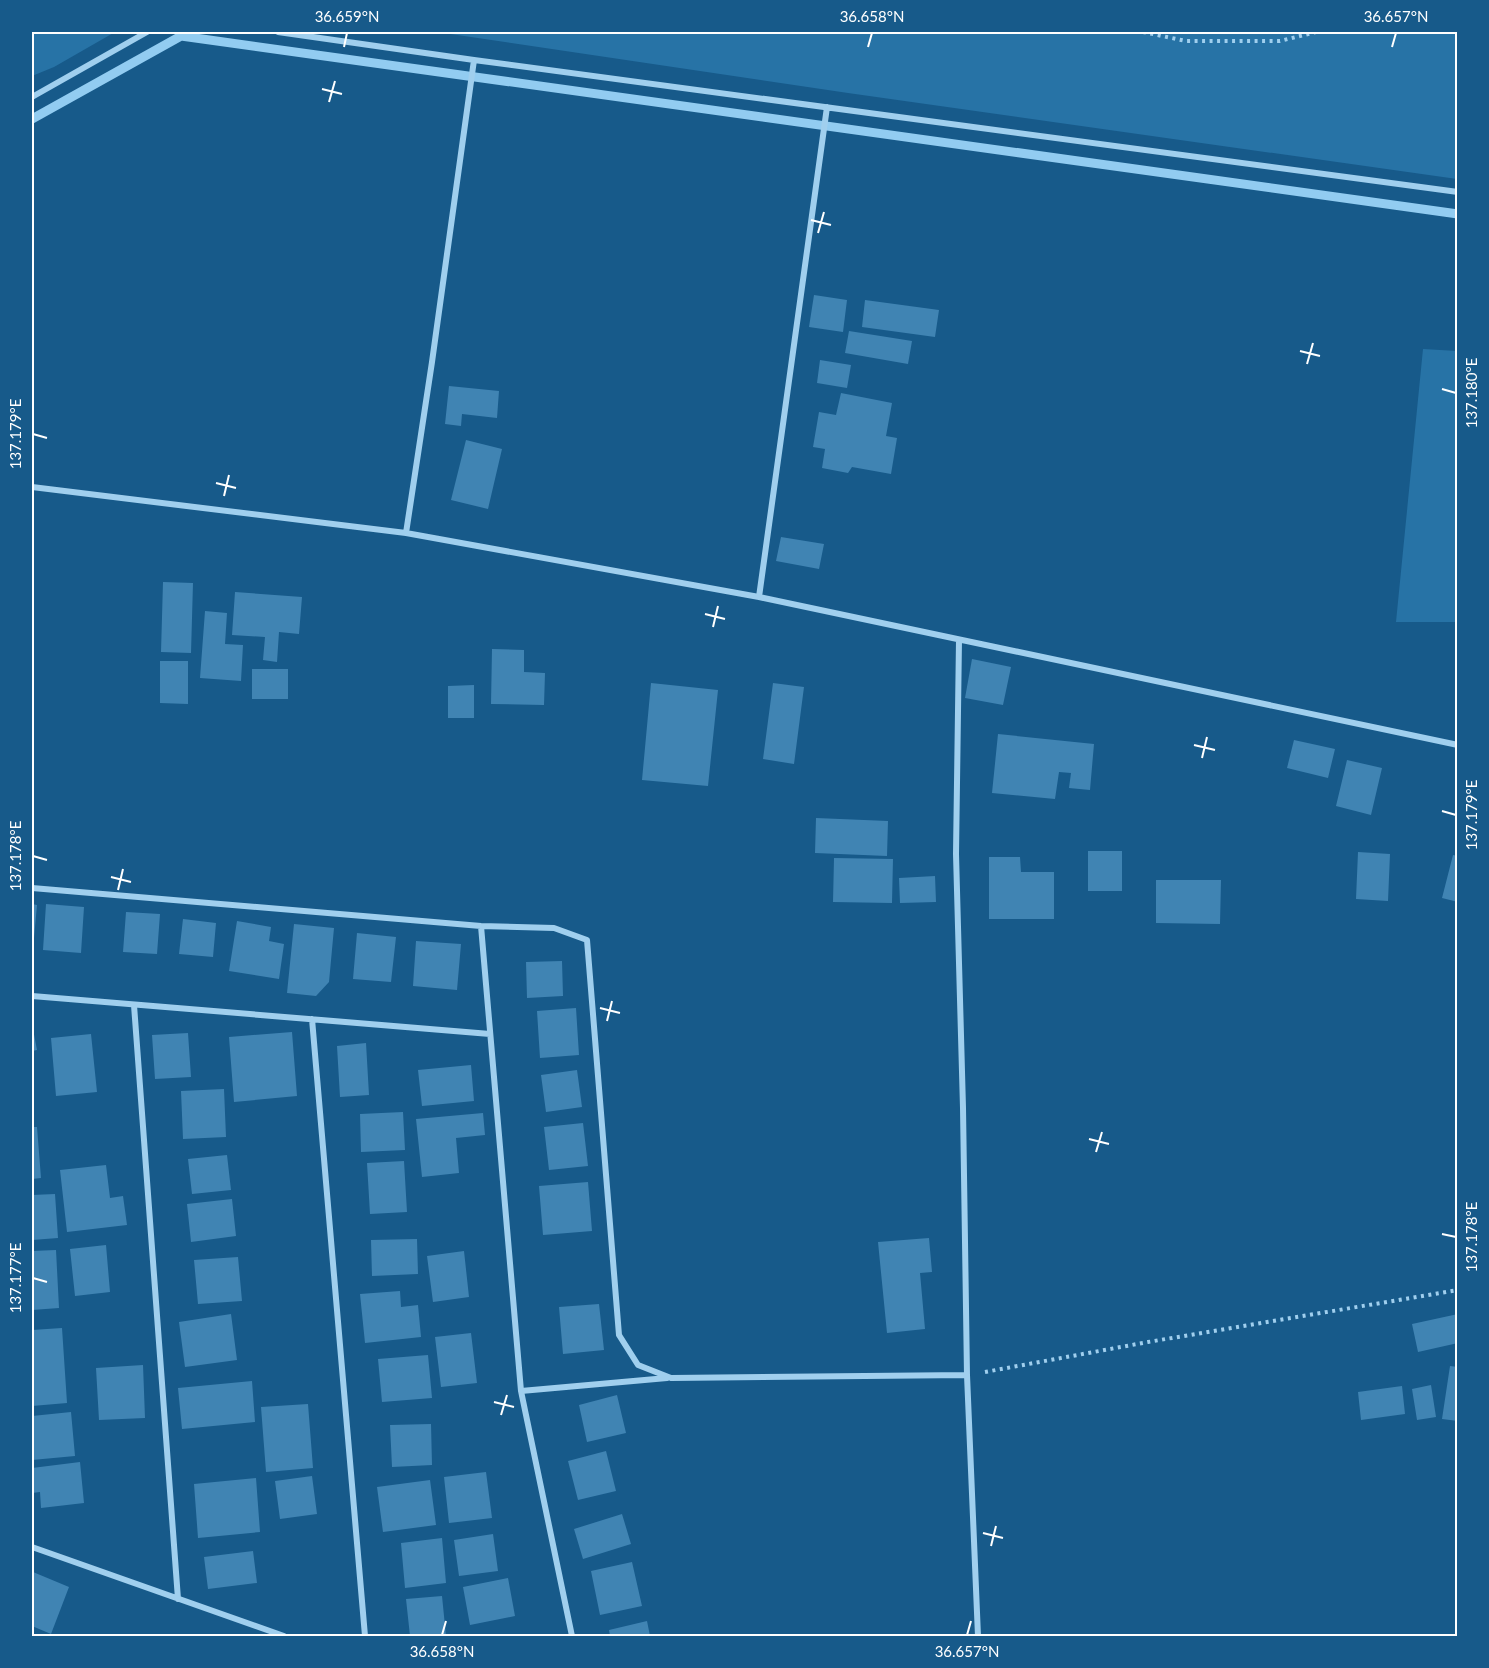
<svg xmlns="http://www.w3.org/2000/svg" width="1489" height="1668" font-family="Lato,sans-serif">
  <rect width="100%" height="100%" fill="#175a8a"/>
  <path fill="#2773a6" d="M32,32H115L54,67L32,76Z
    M437,32H1457V179L848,93Z
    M1423,349L1457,351V622H1396Z"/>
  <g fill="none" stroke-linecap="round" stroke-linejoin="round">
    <path stroke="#92ccf1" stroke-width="9" d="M32,119L181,36L1458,214"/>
  </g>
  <path fill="#4084b3" d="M814,295L847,300L843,332L809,327Z
    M865,300L939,310L935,337L862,327Z
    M849,331L912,341L908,364L845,353Z
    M820,360L851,365L847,388L817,383Z
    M449,386L499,391L497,418L462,414L461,426L445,424Z
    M841,393L892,403L886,436L897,438L891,474L852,467L848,473L822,468L825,449L813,447L819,412L836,415Z
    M466,440L502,449L488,509L451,500Z
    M781,537L824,544L819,569L776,561Z
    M163,582L193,583L191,653L161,652Z
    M235,592L302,597L299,634L279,632L277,662L263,660L265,637L232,635Z
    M205,611L227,613L225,644L243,645L241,681L200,678Z
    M492,649L524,650V672L545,673L544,705L491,704Z
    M972,659L1011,667L1003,705L965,698Z
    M160,661H188V704L160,703Z
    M252,669H288V699H252Z
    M651,683L718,690L708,786L642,780Z
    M773,683L804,687L794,764L763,759Z
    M474,685V718H448V686Z
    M998,734L1094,744L1090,790L1069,788L1071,773L1059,772L1055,799L992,793Z
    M1294,740L1335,749L1328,778L1287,768Z
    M1347,760L1382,768L1371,815L1336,806Z
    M816,818L888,821L887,856L815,853Z
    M1088,851H1122V891H1088Z
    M1358,852L1390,854L1388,901L1356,899Z
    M1453,855L1458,856V902L1442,898Z
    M989,857H1020L1021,872H1054V919H989Z
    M834,858L893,859L892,903L833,902Z
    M935,876L936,902L900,903L899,878Z
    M1156,880H1221L1220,924L1156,923Z
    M32,904L37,905L33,949H32Z
    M46,904L84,907L81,953L43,950Z
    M126,912L160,914L157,954L123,952Z
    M183,919L216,923L213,957L179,954Z
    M237,921L271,927L269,941L284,944L279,979L229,971Z
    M294,924L334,928L329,982L316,996L287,993Z
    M357,933L396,937L391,982L353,979Z
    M416,941L461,944L457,990L413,986Z
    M562,961L563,996L527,998L526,962Z
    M576,1008L579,1055L540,1058L537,1011Z
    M32,1024L37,1050L32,1051Z
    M292,1032L297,1096L234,1102L229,1037Z
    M188,1033L191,1077L155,1079L152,1035Z
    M91,1034L97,1092L56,1096L51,1038Z
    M366,1043L369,1095L340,1097L337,1046Z
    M471,1065L474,1101L422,1106L418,1070Z
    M577,1070L582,1107L546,1112L541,1075Z
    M224,1089L226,1137L183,1139L181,1091Z
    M403,1112L405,1150L361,1152L360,1114Z
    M483,1113L485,1135L456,1138L459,1173L422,1177L416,1119Z
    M583,1123L588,1166L549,1170L544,1127Z
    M32,1127H37L41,1178L32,1179Z
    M227,1155L231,1190L192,1194L188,1159Z
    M404,1161L407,1212L370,1214L367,1163Z
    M106,1165L110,1198L123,1196L127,1225L67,1232L60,1170Z
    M588,1182L592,1231L543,1235L539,1186Z
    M55,1194L58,1238L32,1240V1195Z
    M232,1199L236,1236L191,1242L187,1204Z
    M929,1238L932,1272L920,1273L925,1329L887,1333L878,1242Z
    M417,1239L418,1274L372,1276L371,1240Z
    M106,1245L110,1292L75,1296L70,1249Z
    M56,1250L59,1308L32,1310V1251Z
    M464,1251L469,1297L433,1302L427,1256Z
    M238,1257L242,1301L198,1304L194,1260Z
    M400,1291L401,1307L418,1305L421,1337L365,1343L360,1294Z
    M599,1304L604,1350L563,1354L559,1307Z
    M231,1314L237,1360L185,1367L179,1322Z
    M1458,1314V1343L1418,1352L1412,1324Z
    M62,1328L67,1403L32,1406V1330Z
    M471,1333L477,1383L441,1387L435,1337Z
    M428,1355L432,1398L382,1402L378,1359Z
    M143,1365L145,1418L99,1420L96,1368Z
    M1450,1366L1458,1367V1421L1442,1419Z
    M252,1381L255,1422L182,1429L178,1388Z
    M1431,1385L1436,1417L1417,1420L1412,1389Z
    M1402,1386L1405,1414L1361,1420L1358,1392Z
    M617,1395L626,1433L587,1442L579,1405Z
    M308,1404L313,1468L266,1472L261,1407Z
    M71,1412L75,1456L32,1460V1416Z
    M431,1424L432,1465L392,1467L390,1425Z
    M606,1451L616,1491L578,1500L568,1461Z
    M80,1462L84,1503L41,1508L40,1492L32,1493V1468Z
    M486,1472L492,1518L449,1523L444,1477Z
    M312,1476L317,1514L280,1519L275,1481Z
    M256,1478L260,1532L198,1538L194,1484Z
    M430,1480L436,1525L383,1532L377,1487Z
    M622,1514L631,1544L583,1559L574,1529Z
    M493,1534L498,1571L459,1576L454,1540Z
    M442,1538L446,1583L405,1588L401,1543Z
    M253,1551L257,1583L208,1589L204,1557Z
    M632,1562L642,1606L600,1615L591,1571Z
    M33,1572L69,1587L51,1634L32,1626Z
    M508,1578L515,1616L470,1625L463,1587Z
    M442,1596L446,1636H410L406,1599Z
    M647,1621L650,1636H610L609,1630Z"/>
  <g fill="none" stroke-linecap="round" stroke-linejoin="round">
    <path stroke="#a0cfee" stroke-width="4" stroke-dasharray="3 4.5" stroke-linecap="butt" d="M1143,32L1186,41H1280L1316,32
      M985,1372L1148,1342L1458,1290"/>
    <path stroke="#a0cfee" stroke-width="6" d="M278,32L474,60L1458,192
      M32,97L147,32
      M32,487L406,533L759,597L1458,745
      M406,533L432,362L474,60
      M759,597L827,107
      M959,640L956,854L963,1108L967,1375L978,1636
      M32,888L481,926L554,928L587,940L619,1335L638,1365L671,1378L967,1375
      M481,926L521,1391L572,1636
      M32,996L490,1034
      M134,1005L178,1599
      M312,1019L365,1636
      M521,1391L667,1378
      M32,1547L284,1636"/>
  </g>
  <path fill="none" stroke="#fff" stroke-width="2" d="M344,47L347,33M868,47L872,33M1392,47L1396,33M322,89L342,94M329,102L335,81M811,220L831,225M818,233L824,212M1300,351L1320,356M1307,364L1313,343M1442,389L1456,393M33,434L47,438M216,483L236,488M224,496L229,475M705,614L725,619M713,627L718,606M1194,745L1215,750M1202,758L1207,737M1442,811L1456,815M33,856L47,860M111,877L131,882M118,890L123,869M600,1008L620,1013M607,1021L612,1001M1089,1139L1109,1144M1096,1152L1102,1132M1442,1234L1456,1237M33,1278L47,1282M494,1402L514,1407M501,1415L507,1395M983,1533L1003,1538M991,1546L996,1526M442,1635L446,1621M967,1635L971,1621"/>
  <rect width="1489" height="1668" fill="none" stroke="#175a8a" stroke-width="66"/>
  <rect x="33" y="33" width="1423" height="1602" fill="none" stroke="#fff" stroke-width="2"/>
  <g font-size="15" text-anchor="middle" fill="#fff">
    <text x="347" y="22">36.659°N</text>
    <text x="872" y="22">36.658°N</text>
    <text x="1396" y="22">36.657°N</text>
    <text transform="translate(1472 393) rotate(-90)" y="5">137.180°E</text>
    <text transform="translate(16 434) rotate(-90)" y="5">137.179°E</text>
    <text transform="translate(1472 815) rotate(-90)" y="5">137.179°E</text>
    <text transform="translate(16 856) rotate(-90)" y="5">137.178°E</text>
    <text transform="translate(1472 1237) rotate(-90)" y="5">137.178°E</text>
    <text transform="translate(16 1278) rotate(-90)" y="5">137.177°E</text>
    <text x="442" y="1657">36.658°N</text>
    <text x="967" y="1657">36.657°N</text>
  </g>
</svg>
